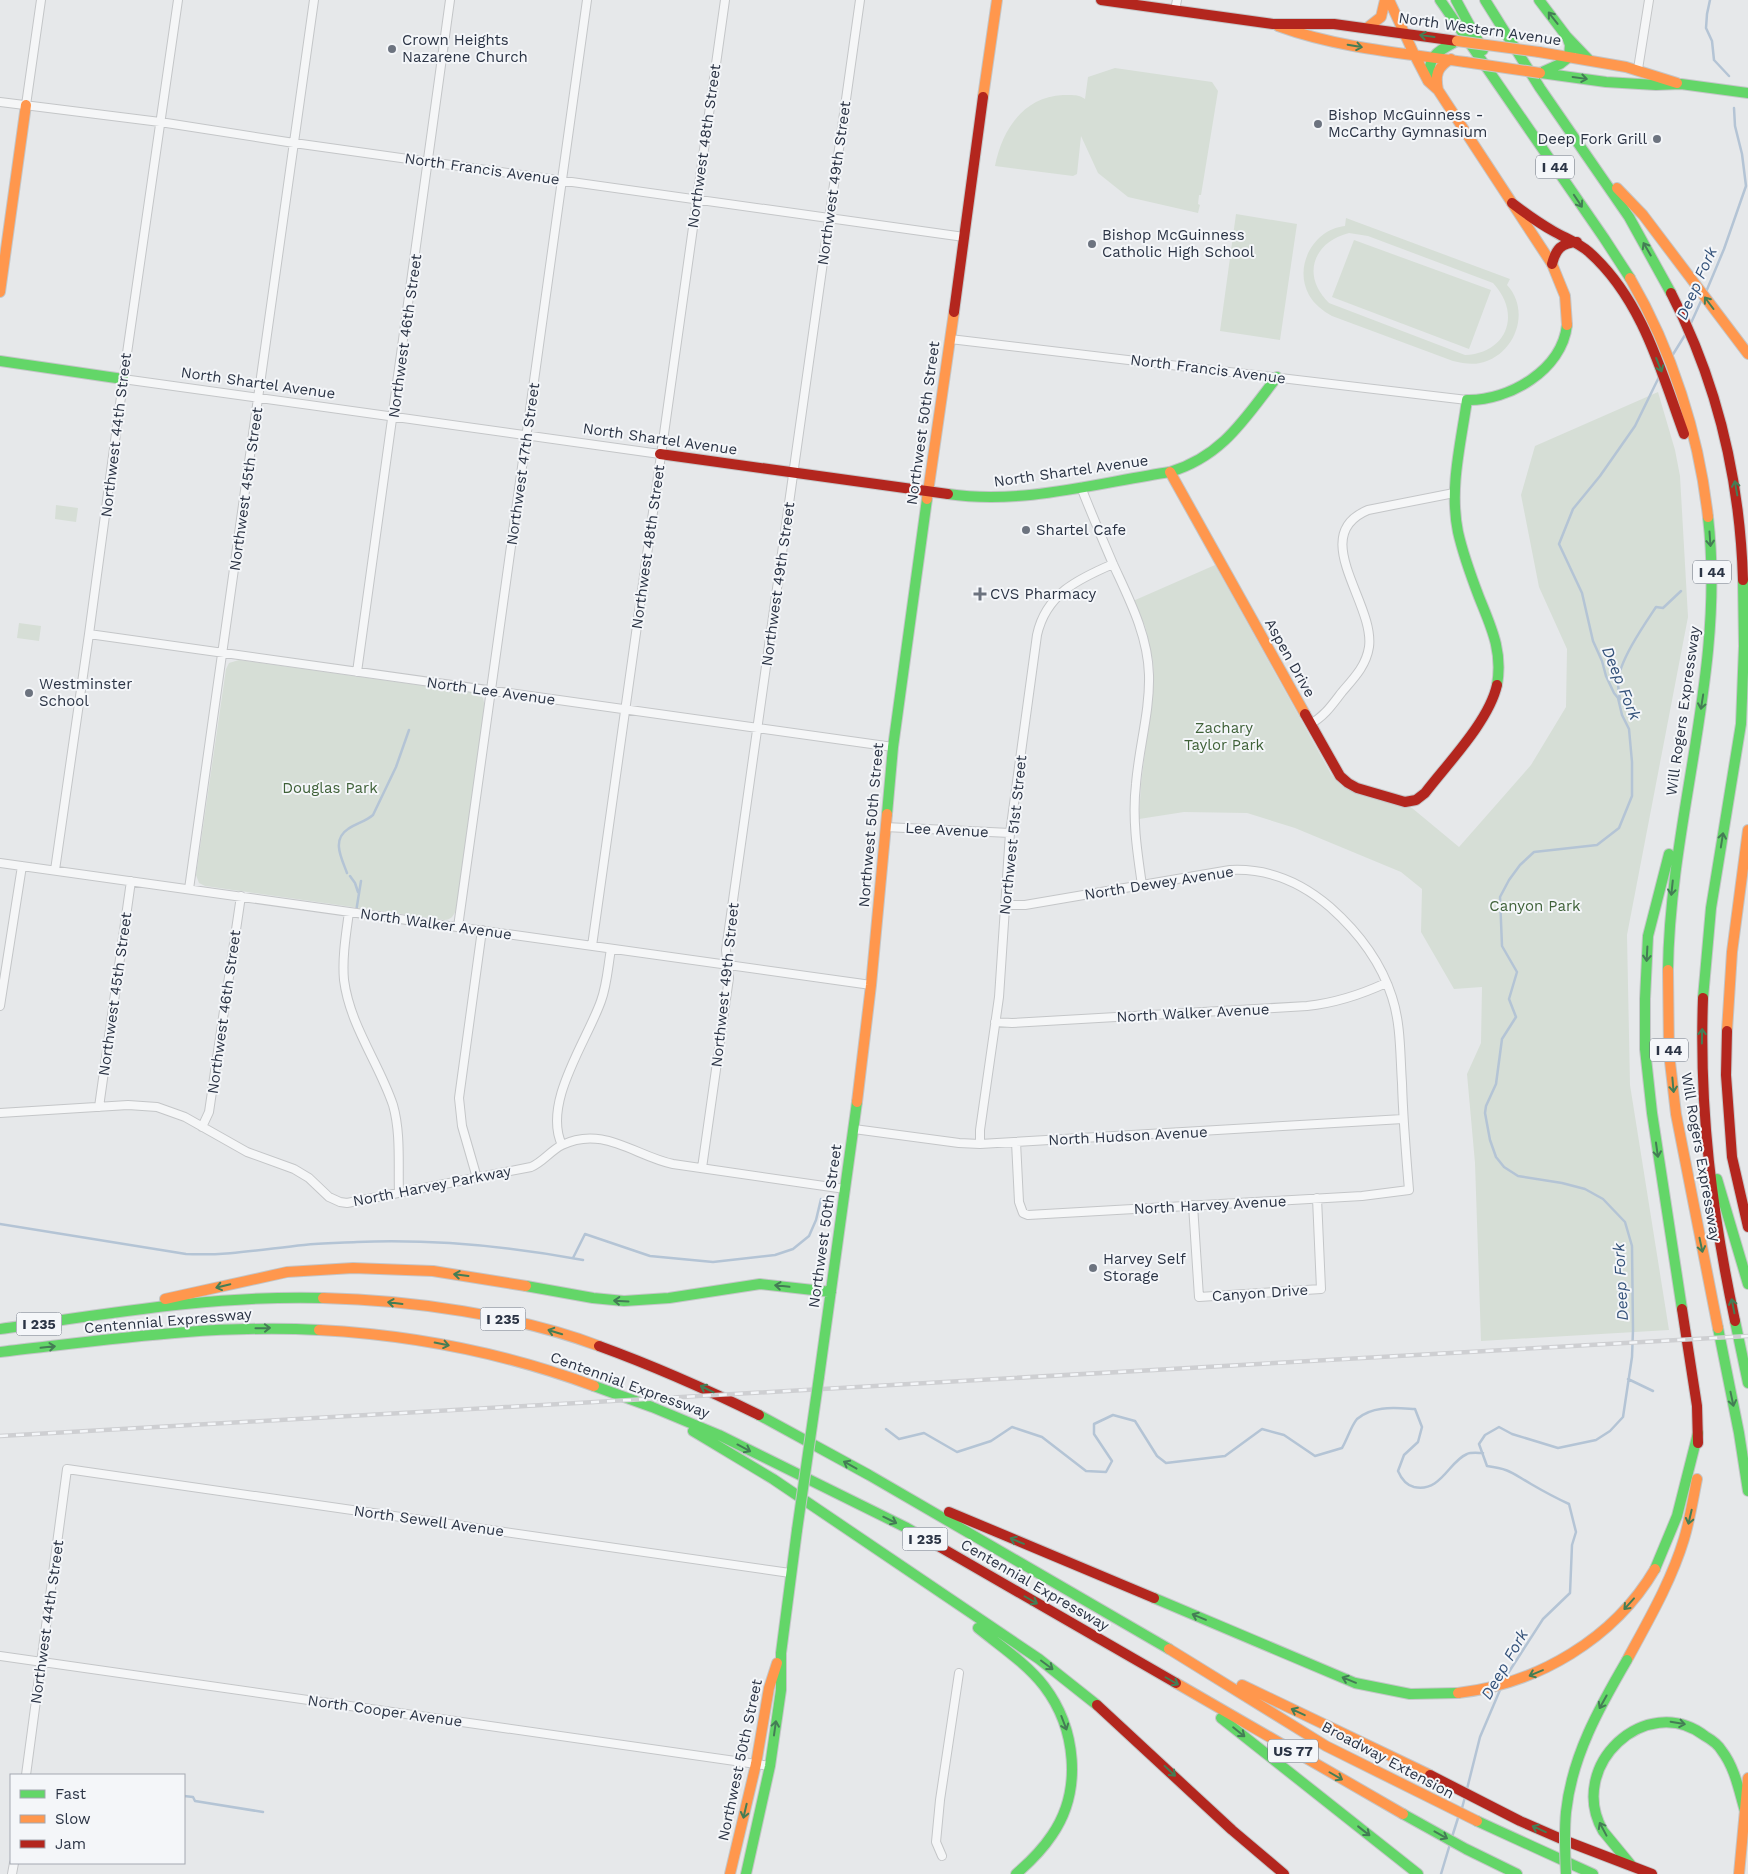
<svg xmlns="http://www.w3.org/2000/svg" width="1748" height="1874" font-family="'Work Sans',sans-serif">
  <rect width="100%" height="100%" fill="#e6e8ea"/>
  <path fill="#d6ded6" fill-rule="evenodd" d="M1115,68L1212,82L1218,91L1201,195H1199L1198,204L1200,205L1198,213L1128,197L1098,173L1081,136L1077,174L1073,176L995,166C1002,130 1023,97 1063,95C1071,95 1079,94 1085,99L1088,77Z
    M1236,214L1297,224L1280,340L1220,331Z
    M1346,218L1510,279L1507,285C1532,312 1514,356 1480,363C1471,365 1462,363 1453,361L1332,316C1323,311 1314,304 1309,295C1293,266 1314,229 1345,226ZM1349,233L1368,236L1493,283C1522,314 1507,353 1465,355L1329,303C1301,276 1313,242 1349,233Z
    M1354,240L1491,290L1469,349L1332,297Z
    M1658,392L1675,450L1680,476L1688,617L1627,935L1630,1085L1669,1330L1481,1341L1475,1163L1467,1074L1481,1043L1482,987L1454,989L1421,932L1422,889L1401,872L1295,828L1247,813L1184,812L1139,819L1141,784L1154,679L1153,661L1145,626L1133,601L1215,565L1331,774L1341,785L1412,808L1459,847L1531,765L1566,707L1567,649L1539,587L1521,495L1535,446Z
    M56,505L78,508L76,522L55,519Z
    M19,623L41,626L39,641L17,638Z
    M239,660L476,693L483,698L485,706L456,909C454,916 451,920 444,920L205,886L199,883L196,875L226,669L229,663Z"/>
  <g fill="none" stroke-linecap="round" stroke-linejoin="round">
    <path stroke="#b4c4d5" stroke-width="2.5" d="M1710,0L1707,14L1706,28L1712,41L1714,60L1729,76
      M1706,292L1724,249L1746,186L1742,154L1735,126L1734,108
      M1691,323L1701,301
      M1672,356L1685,335
      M1620,699C1619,693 1618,688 1618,682C1619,661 1644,625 1656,607L1663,608L1681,591
      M347,873C342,859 331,840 348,829C356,823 365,822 373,815L396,767L409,730
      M350,876L355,883L358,892
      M356,912L361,881
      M0,1224L186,1254C227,1256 264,1249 304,1245C321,1243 339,1243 357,1242C433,1239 508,1246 583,1260
      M573,1258L585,1234L650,1256L713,1262L775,1255L793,1249L809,1236L816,1220L821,1199
      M1628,1379L1653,1391
      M886,1429L899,1439L924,1433L957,1452L991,1441L1012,1427L1042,1437L1086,1471L1106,1472L1112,1461L1094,1434V1424L1113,1415L1135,1421L1157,1456L1166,1463L1225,1456L1262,1429L1284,1435L1315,1456L1342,1448C1347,1440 1351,1426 1357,1419C1373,1405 1396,1408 1415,1409L1422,1427L1418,1442L1404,1455L1398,1471C1401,1478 1406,1485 1414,1487C1441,1493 1449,1461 1467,1454C1471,1452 1478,1453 1483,1453
      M1505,1678L1543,1619L1570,1593L1572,1545L1576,1532L1569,1504C1556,1498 1543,1491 1531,1484C1512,1473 1510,1469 1487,1466L1479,1444L1485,1435L1499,1427L1512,1434L1558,1448L1596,1440L1610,1431L1623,1417L1632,1357L1633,1330L1632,1246L1625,1222L1603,1199L1585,1189L1562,1183L1518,1176L1504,1167L1496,1157L1490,1140L1485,1113L1486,1106L1496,1084L1502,1039L1516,1017L1509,999L1517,972L1502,946L1500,897L1509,880L1520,865L1534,852L1597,845L1619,828L1632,796V762L1629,729L1622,715L1618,698L1614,693L1606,676L1602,661L1593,641L1582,593L1559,544L1573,509L1600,476L1635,426L1659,377
      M1467,1789L1480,1737L1500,1690
      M184,1796L193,1797L195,1801L263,1812
      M1462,1808L1465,1797
      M1452,1837L1458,1818
      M1441,1874L1450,1844"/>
    <g stroke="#c4c6c8" stroke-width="10">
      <path id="street" d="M1175,10L1177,0
        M1638,69L1649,0
        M0,102L160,122L294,143L964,237
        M26,105L41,0
        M950,339L1467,400
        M123,379L660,454
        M1081,487C1091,513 1102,538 1113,564C1129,599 1148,635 1149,675C1150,711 1139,747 1136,784C1132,818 1137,851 1142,885
        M89,634L893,747
        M357,672L450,0
        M1310,724C1324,717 1332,705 1342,692C1354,678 1366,666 1369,647C1375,603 1307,535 1368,510L1454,493
        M885,827L1010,833
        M0,863L871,985
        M55,870L89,634L125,367L178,0
        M189,889L314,0
        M1005,905H1025L1230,870C1268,868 1301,882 1330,907C1357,931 1381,962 1392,997C1401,1024 1400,1055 1402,1083C1403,1119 1406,1154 1409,1190L1362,1196L1028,1215L1023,1213L1019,1202L1016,1142
        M349,912C346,934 342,958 344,980C350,1026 379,1063 393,1105C401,1133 398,1165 399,1193
        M458,927L587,0
        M592,946L725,0
        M0,1006L22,866
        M995,1022L1012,1023L1307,1006C1335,1003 1360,995 1386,983
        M99,1107L131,881
        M0,1113L128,1105L157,1107L185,1117L247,1152L294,1169L309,1178L329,1197L340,1202L347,1203L531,1167C543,1162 550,1151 562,1145C603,1125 635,1156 673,1164L845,1189
        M202,1127L209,1112L241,896
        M854,1129L959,1143L980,1144L1403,1119
        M980,1144V1130L999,997L1010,833L1037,635C1046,594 1078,579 1113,564
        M562,1145C542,1103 587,1041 601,1001C607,985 608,966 611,949
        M702,1168L729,978L726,950L860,0
        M477,1178L462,1126L459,1098L482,930
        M1193,1205L1199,1297L1321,1289L1317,1198
        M0,1656L770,1766
        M26,1775L67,1469L790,1573
        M942,1856L936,1842L940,1800L959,1673
        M12,1874L14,1863"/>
    </g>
    <g stroke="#c4c6c8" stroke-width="12">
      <path id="fast" d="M1440,0L1604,238L1630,278
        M1456,0L1483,50
        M1485,0L1540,88L1629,217L1671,293
        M1539,0L1567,37L1589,60
        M1540,73L1560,64L1569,57L1570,45L1567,37
        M1541,73L1606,82L1656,85L1681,84L1748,93
        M1428,80C1430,54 1435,53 1457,41
        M0,361L123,379
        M948,494C1023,505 1097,483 1170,472C1223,456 1245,418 1277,377
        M1497,685C1503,651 1491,627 1479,597C1471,576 1463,554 1458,532C1449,488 1461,443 1467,400C1509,401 1562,370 1567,325
        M887,814L893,747L927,499
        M1669,854L1648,936L1645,999V1049L1652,1113L1682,1309
        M1668,970C1670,817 1726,671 1708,517
        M1703,998L1711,908L1741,724L1744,646L1743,580
        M1717,1179L1748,1284
        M526,1286L593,1298L624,1301L669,1298L760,1284L831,1292
        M1735,1321L1748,1383
        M1718,1328L1739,1433L1748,1491
        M0,1329C107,1314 214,1295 323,1298
        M0,1352C106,1340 212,1324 319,1330
        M819,1377L857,1102
        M594,1386L652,1407L719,1435L907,1528L933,1543
        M759,1415L869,1475L1169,1649
        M693,1431L773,1479L1039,1659L1097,1705
        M1655,1569L1677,1516L1698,1433
        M1154,1598L1355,1683L1410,1694L1458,1693
        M978,1628C1000,1646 1026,1663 1044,1686C1076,1728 1083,1790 1052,1835C1042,1850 1030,1862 1016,1874
        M1221,1718L1418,1874
        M1403,1814L1466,1849L1517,1874
        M1477,1821L1593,1874
        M1631,1865L1603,1831C1566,1766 1646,1691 1705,1736C1712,1740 1718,1744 1722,1751C1735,1768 1739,1791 1745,1811
        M746,1874L770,1766L781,1690V1653L797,1530"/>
    </g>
    <g stroke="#c4c6c8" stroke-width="12">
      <path id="slow" d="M1389,0L1414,54
        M1278,26C1338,48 1402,53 1465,62
        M1367,28L1381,17L1385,0
        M1539,52L1626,67L1677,83
        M1414,54L1428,81L1438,90L1552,264L1565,296L1567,325
        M1438,90C1435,75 1437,67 1451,59
        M983,97L997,0
        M1617,188L1643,215L1748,354
        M1630,278C1672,350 1699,435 1708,517
        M0,292L26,105
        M1170,472L1305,714
        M927,499L954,312
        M1668,970L1669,1053L1676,1114L1718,1328
        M1727,1031L1732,952L1748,830
        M857,1102L871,985L887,814
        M323,1298C411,1300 516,1315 599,1346
        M165,1299L287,1272L353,1268L433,1271L526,1286
        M319,1330C413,1335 505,1353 594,1386
        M1169,1649L1326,1746L1477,1821
        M1627,1660C1648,1621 1671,1582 1684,1539C1690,1519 1693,1499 1697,1479
        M1176,1683L1403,1814
        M1242,1685L1430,1775
        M1458,1693C1537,1684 1614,1639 1655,1569
        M730,1874L756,1764L769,1688L777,1663
        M1739,1874L1748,1778"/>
    </g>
    <g stroke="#c4c6c8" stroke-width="12">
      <path id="jam" d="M1101,0L1273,24H1334L1457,41
        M1512,203C1525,213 1539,223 1553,231C1565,238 1579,243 1589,252C1642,299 1661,371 1684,434
        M1552,264C1556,249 1561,243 1577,242
        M1671,293C1717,382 1740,481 1743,580
        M954,312L983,97
        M660,454L948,494
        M1305,714L1340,776L1348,783L1357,788L1405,802L1416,800L1425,793C1448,763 1489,721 1497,685
        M1703,998C1699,1110 1712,1213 1735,1321
        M1727,1031L1726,1075L1732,1157L1748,1227
        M1682,1309L1697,1406L1698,1443
        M599,1346C654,1366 706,1389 759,1415
        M949,1512L1154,1598
        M933,1543L1176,1683
        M1097,1705L1232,1830L1284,1874
        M1430,1775L1520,1821L1566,1841L1652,1874"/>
    </g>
    <use href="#street" stroke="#f5f6f7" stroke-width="8"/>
    <use href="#fast" stroke="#63d668" stroke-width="10"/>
    <use href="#slow" stroke="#ff974d" stroke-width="10"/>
    <use href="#jam" stroke="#b3261e" stroke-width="10"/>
    <g stroke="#cecfd2" stroke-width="4.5">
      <path id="rail" d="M0,1436L1748,1336"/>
    </g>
    <use href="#rail" stroke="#f4f6f9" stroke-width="2.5" stroke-dasharray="8" stroke-linecap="butt"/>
    <g stroke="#c4c6c8" stroke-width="12" stroke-linecap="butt">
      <path id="fast-bridge" d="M797,1530L819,1377
        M1566,1874C1565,1854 1564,1833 1566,1812C1572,1756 1599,1708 1627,1660"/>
    </g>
    <g stroke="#c4c6c8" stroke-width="12" stroke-linecap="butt">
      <path id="slow-bridge" d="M1457,41L1539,52
        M1465,62L1540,73"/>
    </g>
    <use href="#fast-bridge" stroke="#63d668" stroke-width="10"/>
    <use href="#slow-bridge" stroke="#ff974d" stroke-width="10"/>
  </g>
  <defs><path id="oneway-shaft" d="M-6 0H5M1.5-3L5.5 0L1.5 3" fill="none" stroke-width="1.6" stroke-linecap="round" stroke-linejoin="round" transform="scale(1.25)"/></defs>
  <g stroke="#447d55">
    <use href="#oneway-shaft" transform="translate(1553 18) rotate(-128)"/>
    <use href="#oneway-shaft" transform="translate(1427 36) rotate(-172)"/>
    <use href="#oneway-shaft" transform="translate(1355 46) rotate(10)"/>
    <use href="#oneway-shaft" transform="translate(1580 78) rotate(8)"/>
    <use href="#oneway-shaft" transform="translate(1578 201) rotate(56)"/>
    <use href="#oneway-shaft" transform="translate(1647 249) rotate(-120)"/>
    <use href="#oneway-shaft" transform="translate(1709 303) rotate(-127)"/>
    <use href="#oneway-shaft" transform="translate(1659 365) rotate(68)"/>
    <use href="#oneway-shaft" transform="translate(1736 488) rotate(-100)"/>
    <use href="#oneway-shaft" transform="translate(1710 539) rotate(86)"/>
    <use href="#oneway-shaft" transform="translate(1702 702) rotate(99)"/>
    <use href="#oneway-shaft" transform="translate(1722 840) rotate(-81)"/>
    <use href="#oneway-shaft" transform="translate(1672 888) rotate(96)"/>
    <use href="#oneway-shaft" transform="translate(1647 954) rotate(93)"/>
    <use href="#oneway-shaft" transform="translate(1702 1036) rotate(-89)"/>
    <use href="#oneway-shaft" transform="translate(1673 1085) rotate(85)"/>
    <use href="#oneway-shaft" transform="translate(1657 1150) rotate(82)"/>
    <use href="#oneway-shaft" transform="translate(1701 1245) rotate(78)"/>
    <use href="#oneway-shaft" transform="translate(461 1275) rotate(-173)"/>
    <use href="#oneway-shaft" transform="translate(223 1286) rotate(167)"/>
    <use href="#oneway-shaft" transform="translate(782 1286) rotate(-174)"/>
    <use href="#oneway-shaft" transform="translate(621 1301) rotate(-177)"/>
    <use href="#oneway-shaft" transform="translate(395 1303) rotate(-173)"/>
    <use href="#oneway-shaft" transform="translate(1733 1306) rotate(-101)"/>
    <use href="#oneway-shaft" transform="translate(263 1328) rotate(-1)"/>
    <use href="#oneway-shaft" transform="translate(555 1332) rotate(-163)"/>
    <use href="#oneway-shaft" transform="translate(442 1344) rotate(11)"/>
    <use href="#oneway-shaft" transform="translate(48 1347) rotate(-6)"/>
    <use href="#oneway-shaft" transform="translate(707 1389) rotate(-154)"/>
    <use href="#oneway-shaft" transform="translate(1732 1399) rotate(78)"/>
    <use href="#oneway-shaft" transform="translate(744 1448) rotate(28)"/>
    <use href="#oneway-shaft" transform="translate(850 1465) rotate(-151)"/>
    <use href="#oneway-shaft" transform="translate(1690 1517) rotate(103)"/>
    <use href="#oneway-shaft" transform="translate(890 1520) rotate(26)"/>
    <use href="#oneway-shaft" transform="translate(1017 1541) rotate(-157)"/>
    <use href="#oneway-shaft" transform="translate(1031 1600) rotate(30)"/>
    <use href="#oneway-shaft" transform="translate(1629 1604) rotate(132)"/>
    <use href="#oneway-shaft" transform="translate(1199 1617) rotate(-157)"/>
    <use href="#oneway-shaft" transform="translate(1047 1665) rotate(37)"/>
    <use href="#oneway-shaft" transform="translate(1536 1673) rotate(157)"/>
    <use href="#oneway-shaft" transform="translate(1349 1680) rotate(-158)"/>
    <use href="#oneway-shaft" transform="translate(1172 1681) rotate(30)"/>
    <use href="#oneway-shaft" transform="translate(1603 1702) rotate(119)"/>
    <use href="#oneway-shaft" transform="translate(1298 1712) rotate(-155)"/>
    <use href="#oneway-shaft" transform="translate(1064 1723) rotate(69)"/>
    <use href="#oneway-shaft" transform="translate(1678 1723) rotate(10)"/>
    <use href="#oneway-shaft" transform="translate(775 1728) rotate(-82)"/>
    <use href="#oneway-shaft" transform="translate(1239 1732) rotate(39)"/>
    <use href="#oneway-shaft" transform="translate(1170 1771) rotate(43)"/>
    <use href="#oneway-shaft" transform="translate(1336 1776) rotate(30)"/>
    <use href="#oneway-shaft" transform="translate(745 1811) rotate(103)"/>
    <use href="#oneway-shaft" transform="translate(1539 1829) rotate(-156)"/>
    <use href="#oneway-shaft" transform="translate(1603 1829) rotate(-118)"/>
    <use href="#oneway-shaft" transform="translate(1364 1831) rotate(38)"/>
    <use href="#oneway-shaft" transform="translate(1441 1835) rotate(29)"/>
  </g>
  <g fill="#6c737f" stroke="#f4f6f9" stroke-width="2">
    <circle cx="392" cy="49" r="5"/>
    <circle cx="1318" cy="124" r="5"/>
    <circle cx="1657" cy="139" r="5"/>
    <circle cx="1092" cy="244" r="5"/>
    <circle cx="1026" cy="530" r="5"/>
    <path d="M977.5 586.5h5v5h5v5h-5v5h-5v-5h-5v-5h5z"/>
    <circle cx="29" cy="693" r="5"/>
    <circle cx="1093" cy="1268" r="5"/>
  </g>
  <g text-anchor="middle" stroke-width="4" stroke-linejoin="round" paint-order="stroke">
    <g fill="#f4f6f9" stroke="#676e7b" stroke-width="1">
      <rect x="1536" y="155.5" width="38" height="23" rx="4"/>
      <rect x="1693" y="560.5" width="38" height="23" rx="4"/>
      <rect x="1650" y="1038.5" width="38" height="23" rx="4"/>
      <rect x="480.5" y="1307.5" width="45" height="23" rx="4"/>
      <rect x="16.5" y="1312.5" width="45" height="23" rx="4"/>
      <rect x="902.5" y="1527.5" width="45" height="23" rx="4"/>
      <rect x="1268" y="1739.5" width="50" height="23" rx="4"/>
    </g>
    <g font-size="14" font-weight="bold" fill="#2b3445">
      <text x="1555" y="172">I 44</text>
      <text x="1712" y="577">I 44</text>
      <text x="1669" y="1055">I 44</text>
      <text x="503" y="1324">I 235</text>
      <text x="39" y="1329">I 235</text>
      <text x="925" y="1544">I 235</text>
      <text x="1293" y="1756">US 77</text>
    </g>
    <g font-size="15" fill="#2b3445" stroke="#f4f6f9">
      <text transform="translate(1480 29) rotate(8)" y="5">North Western Avenue</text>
      <text transform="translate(704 146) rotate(-82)" y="5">Northwest 48th Street</text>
      <text transform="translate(482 169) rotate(8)" y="5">North Francis Avenue</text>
      <text transform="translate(834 183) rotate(-82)" y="5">Northwest 49th Street</text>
      <text transform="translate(405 336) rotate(-82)" y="5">Northwest 46th Street</text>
      <text transform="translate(1208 369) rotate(7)" y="5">North Francis Avenue</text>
      <text transform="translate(258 383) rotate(8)" y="5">North Shartel Avenue</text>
      <text transform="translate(923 423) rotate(-82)" y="5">Northwest 50th Street</text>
      <text transform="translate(116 435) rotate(-83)" y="5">Northwest 44th Street</text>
      <text transform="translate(660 439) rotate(8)" y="5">North Shartel Avenue</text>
      <text transform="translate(523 464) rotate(-82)" y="5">Northwest 47th Street</text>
      <text transform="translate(1071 471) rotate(-8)" y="5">North Shartel Avenue</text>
      <text transform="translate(246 489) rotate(-82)" y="5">Northwest 45th Street</text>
      <text transform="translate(648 547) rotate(-82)" y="5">Northwest 48th Street</text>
      <text transform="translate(778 584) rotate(-82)" y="5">Northwest 49th Street</text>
      <text transform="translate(1290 658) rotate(61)" y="5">Aspen Drive</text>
      <text transform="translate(491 691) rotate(8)" y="5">North Lee Avenue</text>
      <text transform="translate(1683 711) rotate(-82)" y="5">Will Rogers Expressway</text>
      <text transform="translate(871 825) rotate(-85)" y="5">Northwest 50th Street</text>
      <text transform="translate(947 830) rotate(3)" y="5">Lee Avenue</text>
      <text transform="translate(1013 835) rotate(-84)" y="5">Northwest 51st Street</text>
      <text transform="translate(1159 883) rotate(-9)" y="5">North Dewey Avenue</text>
      <text transform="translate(436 924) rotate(8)" y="5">North Walker Avenue</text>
      <text transform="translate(725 985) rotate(-84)" y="5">Northwest 49th Street</text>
      <text transform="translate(115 994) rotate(-82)" y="5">Northwest 45th Street</text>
      <text transform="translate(224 1012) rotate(-82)" y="5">Northwest 46th Street</text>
      <text transform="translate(1193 1013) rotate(-3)" y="5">North Walker Avenue</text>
      <text transform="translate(1128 1136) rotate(-3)" y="5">North Hudson Avenue</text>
      <text transform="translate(1701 1157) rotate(80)" y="5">Will Rogers Expressway</text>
      <text transform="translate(432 1186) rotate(-11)" y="5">North Harvey Parkway</text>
      <text transform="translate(1210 1205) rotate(-3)" y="5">North Harvey Avenue</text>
      <text transform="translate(825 1226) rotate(-82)" y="5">Northwest 50th Street</text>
      <text transform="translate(1260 1293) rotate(-4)" y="5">Canyon Drive</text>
      <text transform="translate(168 1321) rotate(-5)" y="5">Centennial Expressway</text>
      <text transform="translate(630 1385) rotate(20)" y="5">Centennial Expressway</text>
      <text transform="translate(429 1521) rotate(8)" y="5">North Sewell Avenue</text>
      <text transform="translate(1035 1585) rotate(30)" y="5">Centennial Expressway</text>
      <text transform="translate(47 1622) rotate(-82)" y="5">Northwest 44th Street</text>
      <text transform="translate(385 1711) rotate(8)" y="5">North Cooper Avenue</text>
      <text transform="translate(740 1760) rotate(-78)" y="5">Northwest 50th Street</text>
      <text transform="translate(1388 1760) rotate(28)" y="5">Broadway Extension</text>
    </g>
    <g font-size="15" fill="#2b3445" stroke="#f4f6f9" text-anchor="start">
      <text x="402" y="45">Crown Heights<tspan x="402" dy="17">Nazarene Church</tspan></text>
      <text x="1328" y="120">Bishop McGuinness -<tspan x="1328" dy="17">McCarthy Gymnasium</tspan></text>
      <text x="1647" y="144" text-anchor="end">Deep Fork Grill</text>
      <text x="1102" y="240">Bishop McGuinness<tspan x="1102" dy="17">Catholic High School</tspan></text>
      <text x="1036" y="535">Shartel Cafe</text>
      <text x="990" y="599">CVS Pharmacy</text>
      <text x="39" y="689">Westminster<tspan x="39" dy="17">School</tspan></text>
      <text x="1103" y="1264">Harvey Self<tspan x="1103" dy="17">Storage</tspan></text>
    </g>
    <g font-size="15" fill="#3f6138" stroke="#f4f6f9">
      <text x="1224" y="733">Zachary<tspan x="1224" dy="17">Taylor Park</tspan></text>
      <text x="330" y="793">Douglas Park</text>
      <text x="1535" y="911">Canyon Park</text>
    </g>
    <g font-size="16" font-style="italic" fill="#34527a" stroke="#f4f6f9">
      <text transform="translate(1696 283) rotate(-66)" y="6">Deep Fork</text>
      <text transform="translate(1622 683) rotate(68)" y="6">Deep Fork</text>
      <text transform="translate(1620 1282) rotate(-93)" y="6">Deep Fork</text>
      <text transform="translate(1504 1664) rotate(-60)" y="6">Deep Fork</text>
    </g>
  </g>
  <rect x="10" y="1774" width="175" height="90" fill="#f4f6f9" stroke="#a4a8b1"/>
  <rect x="20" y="1790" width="25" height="8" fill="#63d668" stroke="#a4a8b1"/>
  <text x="55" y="1799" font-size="15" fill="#2b3445">Fast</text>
  <rect x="20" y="1815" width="25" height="8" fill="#ff974d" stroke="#a4a8b1"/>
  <text x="55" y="1824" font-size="15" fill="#2b3445">Slow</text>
  <rect x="20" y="1840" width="25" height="8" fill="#b3261e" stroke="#a4a8b1"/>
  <text x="55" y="1849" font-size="15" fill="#2b3445">Jam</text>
</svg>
